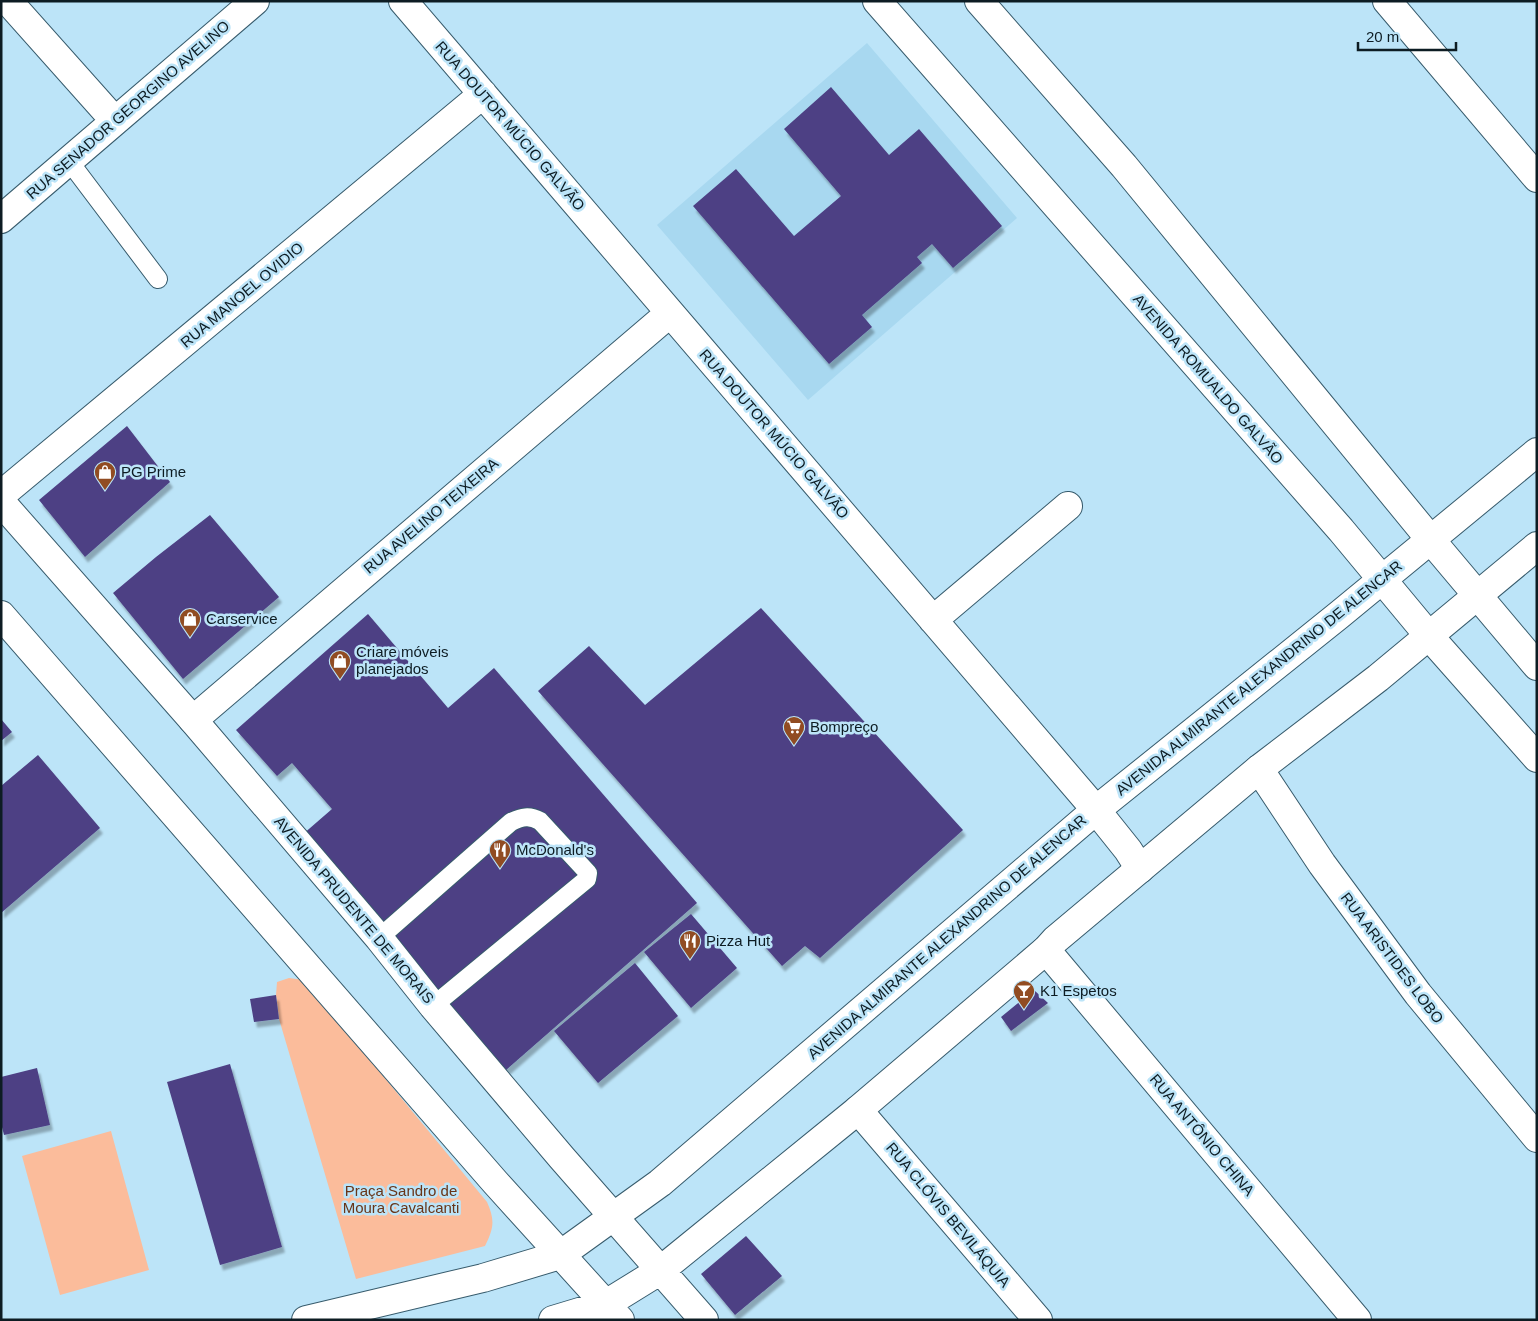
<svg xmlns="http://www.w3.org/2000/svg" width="1538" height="1321" font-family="Arial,sans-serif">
  <defs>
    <filter id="shadow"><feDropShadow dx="3" dy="5.5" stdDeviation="1" flood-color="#0004"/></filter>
  </defs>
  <rect width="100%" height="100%" fill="#bce4f8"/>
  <path fill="#a8d8f0" d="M867,43L1017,218L808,400L657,225Z"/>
  <path fill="#fbbc9b" d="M289,978L304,980L487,1202C495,1220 494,1228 485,1246L356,1279L279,1019L276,995L277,982Z
    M111,1131L149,1270L60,1295L22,1156Z"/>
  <path fill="#4d4184" filter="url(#shadow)" d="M831,87L889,155L919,129L1002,226L953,268L932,244L917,257L922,263L862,315L872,327L829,364L693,206L736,169L794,236L841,196L784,129Z
    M127,426L170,482L85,557L39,500Z
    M210,515L279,597L183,679L113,593L156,557Z
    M761,608L963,830L820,958L805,946L782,966L538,691L589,646L645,705Z
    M368,614L448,708L494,668L697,903L506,1070L302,835L332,809L292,763L277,776L236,730Z
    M1,719L12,732L1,741Z
    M38,755L100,828L1,913V786Z
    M691,914L737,968L691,1008L644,952Z
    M635,963L678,1016L598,1083L554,1031Z
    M1034,990L1048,1003L1011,1031L1001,1017Z
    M276,995L279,1019L254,1022L250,999Z
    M230,1064L282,1247L220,1265L167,1082Z
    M37,1068L50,1125L4,1135L1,1123V1077Z
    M746,1236L782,1276L735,1315L701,1274Z"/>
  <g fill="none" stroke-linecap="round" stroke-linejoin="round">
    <g stroke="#375b6c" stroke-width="20">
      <path id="lane" d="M69,161L158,279
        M379,938L511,822C522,817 529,815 540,821L588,873L587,879L433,1006"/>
    </g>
    <g stroke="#375b6c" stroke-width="30">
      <path id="street" d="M8,1L115,121
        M403,1L1096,810L1128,850L1140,869
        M1387,1L1537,178
        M1,219L255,1
        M1,495L483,94
        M933,620L1068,506
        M193,720L670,313
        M1259,769L1322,864L1418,994L1537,1138
        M1046,950L1357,1320
        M858,1110L1038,1320"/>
    </g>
    <g stroke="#375b6c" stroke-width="30">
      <path id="secondary" d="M877,1L1341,530L1429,636L1537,758
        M979,1L1124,166L1430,539L1537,666"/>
    </g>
    <g stroke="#375b6c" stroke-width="30">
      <path id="primary" d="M1,502L193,720L379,938L433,1006L562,1158L704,1320
        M1,615L495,1182L620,1320
        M306,1320L483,1278L560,1255L660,1183L1096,810L1339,615L1537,452
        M553,1320L606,1304L661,1270L858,1110L1046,950L1055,940L1259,769L1378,678L1537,546"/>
    </g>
    <use href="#lane" stroke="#fff" stroke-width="18"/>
    <use href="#street" stroke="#fff" stroke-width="28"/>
    <use href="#secondary" stroke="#fff" stroke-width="28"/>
    <use href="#primary" stroke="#fff" stroke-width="28"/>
  </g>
  <defs>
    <g id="shop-pin" transform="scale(1.125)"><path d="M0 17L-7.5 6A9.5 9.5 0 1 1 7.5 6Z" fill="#914c22" stroke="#bce4f8"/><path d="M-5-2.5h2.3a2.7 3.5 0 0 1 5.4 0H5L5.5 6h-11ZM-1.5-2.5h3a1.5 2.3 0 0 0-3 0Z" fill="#fff"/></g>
    <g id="supermarket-pin" transform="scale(1.125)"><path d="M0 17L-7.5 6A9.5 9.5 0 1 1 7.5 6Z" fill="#914c22" stroke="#bce4f8"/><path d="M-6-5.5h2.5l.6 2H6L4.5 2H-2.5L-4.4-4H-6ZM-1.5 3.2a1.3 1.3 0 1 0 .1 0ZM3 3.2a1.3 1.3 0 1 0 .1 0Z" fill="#fff"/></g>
    <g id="restaurant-pin" transform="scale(1.125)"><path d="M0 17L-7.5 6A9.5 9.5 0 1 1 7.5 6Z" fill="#914c22" stroke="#bce4f8"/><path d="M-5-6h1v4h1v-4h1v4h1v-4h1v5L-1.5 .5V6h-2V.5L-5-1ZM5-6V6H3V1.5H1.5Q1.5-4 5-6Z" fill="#fff"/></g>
    <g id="bar-pin" transform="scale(1.125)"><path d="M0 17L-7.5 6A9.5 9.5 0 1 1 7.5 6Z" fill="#914c22" stroke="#bce4f8"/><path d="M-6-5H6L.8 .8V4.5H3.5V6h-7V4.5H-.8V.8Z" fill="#fff"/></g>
  </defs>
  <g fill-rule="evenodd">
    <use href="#shop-pin" x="105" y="472"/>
    <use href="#shop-pin" x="190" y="619"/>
    <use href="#shop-pin" x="340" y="661"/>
    <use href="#supermarket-pin" x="794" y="727"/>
    <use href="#restaurant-pin" x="500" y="850"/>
    <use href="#restaurant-pin" x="690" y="941"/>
    <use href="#bar-pin" x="1024" y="991"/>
  </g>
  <g text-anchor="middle" stroke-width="5" stroke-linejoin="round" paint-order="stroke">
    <g font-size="15" fill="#0d1c23" stroke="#bce4f8">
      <text transform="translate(128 110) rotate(-41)" y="5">RUA SENADOR GEORGINO AVELINO</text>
      <text transform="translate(510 126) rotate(49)" y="5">RUA DOUTOR MÚCIO GALVÃO</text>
      <text transform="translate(242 295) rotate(-40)" y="5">RUA MANOEL OVIDIO</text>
      <text transform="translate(1208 379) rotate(49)" y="5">AVENIDA ROMUALDO GALVÃO</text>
      <text transform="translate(774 434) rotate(49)" y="5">RUA DOUTOR MÚCIO GALVÃO</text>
      <text transform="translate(431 516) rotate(-40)" y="5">RUA AVELINO TEIXEIRA</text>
      <text transform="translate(1259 678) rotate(-39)" y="5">AVENIDA ALMIRANTE ALEXANDRINO DE ALENCAR</text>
      <text transform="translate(354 910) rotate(50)" y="5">AVENIDA PRUDENTE DE MORAIS</text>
      <text transform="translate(947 937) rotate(-41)" y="5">AVENIDA ALMIRANTE ALEXANDRINO DE ALENCAR</text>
      <text transform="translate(1392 958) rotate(53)" y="5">RUA ARISTIDES LOBO</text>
      <text transform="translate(1202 1135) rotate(50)" y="5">RUA ANTÔNIO CHINA</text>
      <text transform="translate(948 1215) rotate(50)" y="5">RUA CLÓVIS BEVILÁQUIA</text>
    </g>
    <g font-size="15" fill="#0d1c23" stroke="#bce4f8" text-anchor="start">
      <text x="121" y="477">PG Prime</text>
      <text x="206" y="624">Carservice</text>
      <text x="356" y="657">Criare móveis<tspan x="356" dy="17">planejados</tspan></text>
      <text x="810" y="732">Bompreço</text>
      <text x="516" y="855">McDonald's</text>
      <text x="706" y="946">Pizza Hut</text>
      <text x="1040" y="996">K1 Espetos</text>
    </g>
    <g font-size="15" fill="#683518" stroke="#bce4f8">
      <text x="401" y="1196">Praça Sandro de<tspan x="401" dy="17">Moura Cavalcanti</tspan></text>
    </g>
  </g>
  <rect width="1538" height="1321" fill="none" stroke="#0d1c23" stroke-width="5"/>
  <path d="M1358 42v8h98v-8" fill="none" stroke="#0d1c23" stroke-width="2.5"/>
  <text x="1366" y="42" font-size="15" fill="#0d1c23" stroke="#bce4f8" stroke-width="4" paint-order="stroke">20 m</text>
</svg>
